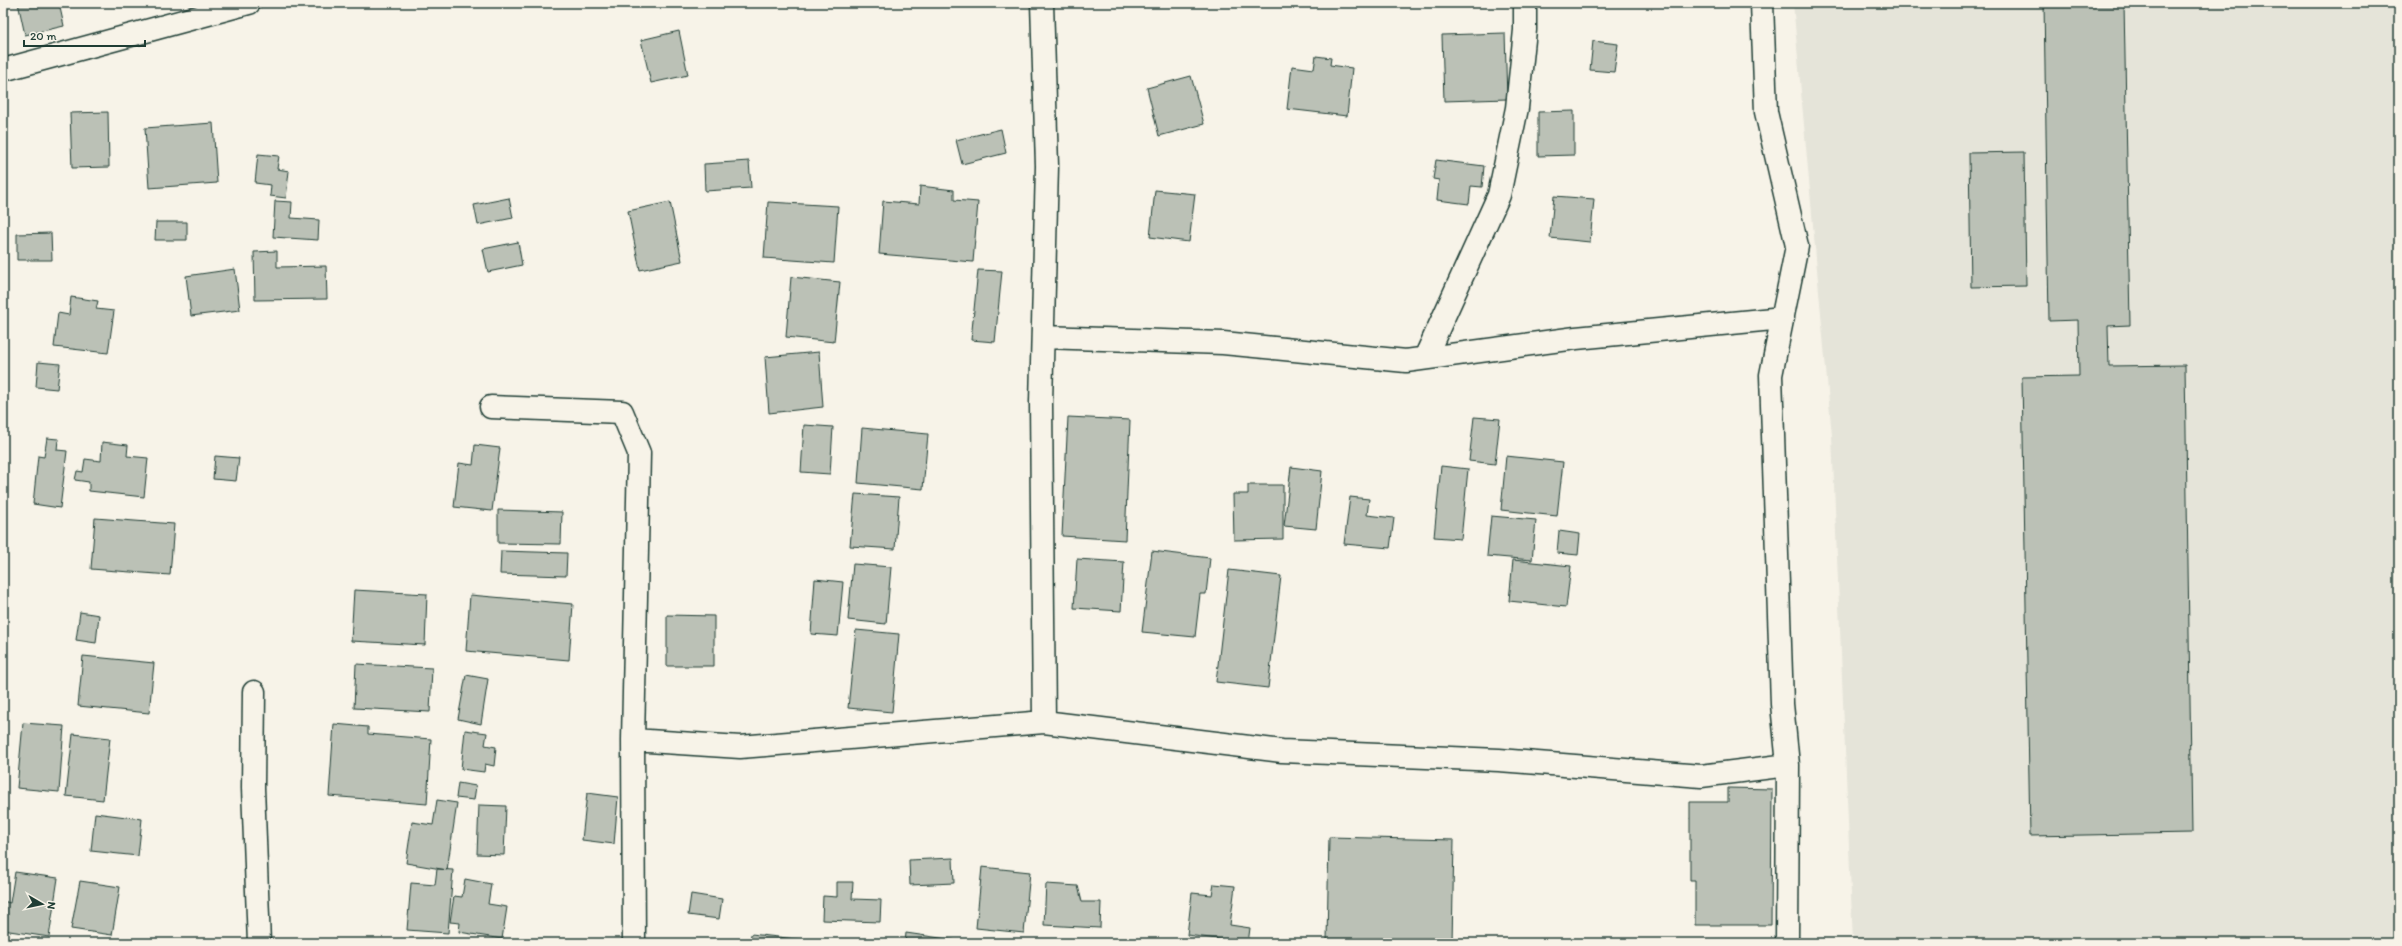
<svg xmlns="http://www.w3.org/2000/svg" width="2402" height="946" font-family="Itim,sans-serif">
  <rect width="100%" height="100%" fill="#f7f3e8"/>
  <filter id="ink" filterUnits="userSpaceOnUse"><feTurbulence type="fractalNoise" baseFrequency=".025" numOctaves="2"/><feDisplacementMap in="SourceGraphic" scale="8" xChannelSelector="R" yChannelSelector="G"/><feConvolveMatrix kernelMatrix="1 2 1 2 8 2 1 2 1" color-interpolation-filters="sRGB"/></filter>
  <g filter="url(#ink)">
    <path fill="#e5e4d9" d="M1793,3H2399V943H1853L1832,436Z"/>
    <path fill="#bbc1b6" stroke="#1f3d34" d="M18,3H59L64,26L25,35Z
      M2044,3H2124L2130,325L2108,326L2109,366L2185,365L2192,833L2030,836L2022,377L2079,376L2078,320L2049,321Z
      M679,31L688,75L651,83L641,40Z
      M1505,33L1507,99L1444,101L1442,35Z
      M1593,41L1618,44L1614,72L1590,70Z
      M1316,56L1331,58L1330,65L1352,68L1347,116L1287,109L1292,66L1314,69Z
      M1191,76L1204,124L1159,136L1147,88Z
      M1574,111V155L1538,156V112Z
      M108,112L109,167L72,168L70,113Z
      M213,123L217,183L149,188L145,128Z
      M1001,129L1006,153L962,164L956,140Z
      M2024,152L2026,286L1971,287L1969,153Z
      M258,154L279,156L277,169L289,171L286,198L270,196L271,185L255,183Z
      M1436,160L1484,166L1482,187L1471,186L1469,204L1437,200L1439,180L1433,179Z
      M749,161L751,188L705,191L704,164Z
      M920,186L954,190V200L978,202L973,262L879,254L883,201L919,204Z
      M1155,190L1195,194L1189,242L1150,237Z
      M1554,196L1594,199L1590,242L1550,238Z
      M509,198L513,218L478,225L474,205Z
      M275,201L292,202L291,218L319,220L318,240L273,237Z
      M670,202L682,261L640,270L628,211Z
      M768,202L838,206L834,263L764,258Z
      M156,222H187V240H155Z
      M51,233L52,260H17V234Z
      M518,242L522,265L488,272L483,249Z
      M277,251V267L326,266L327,299L255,300L254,252Z
      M235,269L240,310L191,316L186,276Z
      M978,270L1002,271L995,342L971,340Z
      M791,277L840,282L834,342L786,337Z
      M71,297L98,301L96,309L114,311L108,353L54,347L58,313L69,315Z
      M819,352L823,407L769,413L765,357Z
      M38,362L60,364L57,389L36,387Z
      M1068,417L1130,420L1125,540L1062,536Z
      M1474,417L1500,419L1495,464L1469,461Z
      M804,425L833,427L830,474L801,472Z
      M862,428L928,434L923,489L858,483Z
      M47,438L58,439L57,450L67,451L60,508L33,504L38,456L44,457Z
      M102,442L128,445L127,456L148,458L144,497L89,491V482L75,480L77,471L83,472L85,459L101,461Z
      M475,445L500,448L492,511L454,507L459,463L473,465Z
      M215,456L239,458L236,481L213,479Z
      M1506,456L1563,462L1557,516L1501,510Z
      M1441,466L1468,469L1461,539L1434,537Z
      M1291,467L1322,471L1316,529L1284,526Z
      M1248,485H1283V539L1234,540L1233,494H1248Z
      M855,494L899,497L895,549L850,546Z
      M1350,497L1369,499L1367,515L1394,518L1390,548L1344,544Z
      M498,510L562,512L561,544L498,543Z
      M1491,516L1536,520L1532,560L1487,556Z
      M95,518L174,524L170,575L91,569Z
      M1559,531L1580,534L1578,555L1557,553Z
      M501,551L567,553L566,576L500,574Z
      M1152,551L1210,558L1206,594H1200L1195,637L1142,632Z
      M1077,559L1124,562L1121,611L1074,608Z
      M1513,560L1571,566L1566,607L1509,601Z
      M853,564L891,567L886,624L848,620Z
      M1229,570L1281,576L1268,688L1216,682Z
      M815,579L843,582L838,636L811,634Z
      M354,590L427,594L425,645L351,641Z
      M470,595L573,604L569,660L466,651Z
      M80,612L99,615L96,643L76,640Z
      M667,615L714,616V666H667Z
      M856,630L899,634L892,712L848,708Z
      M83,656L154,663L149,713L78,706Z
      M356,664L432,668L430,712L354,708Z
      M466,675L488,679L481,724L458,719Z
      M23,723L64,726L59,792L17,788Z
      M334,724L368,727V734L431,739L427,804L329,796Z
      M465,730L487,733L485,745L496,747L494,766L485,764L484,772L461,769Z
      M73,734L110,738L103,800L66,796Z
      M458,783L476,786L474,800L456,798Z
      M1728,788L1772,789L1771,925H1695V880H1690V802H1728Z
      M587,793L618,797L614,844L582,840Z
      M437,800L457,803L447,870L406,863L412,822L433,825Z
      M479,805L506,806L504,855L477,854Z
      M95,813L142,819L138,856L91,851Z
      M1329,837L1454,840L1452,943L1327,941Z
      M953,858L954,883L910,885L909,860Z
      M982,867L1030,872L1024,933L976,928Z
      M437,869L453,870L448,933L407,930L411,883L435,885Z
      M15,872L58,878L49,937L3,930V901L10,903Z
      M465,879L491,884L488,904L507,907L502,939L459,932L460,923L450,922L454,896L462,897Z
      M80,881L120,887L112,935L71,929Z
      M837,882H853L852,899L881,900L880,922L822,920L823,896L837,897Z
      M1046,884L1078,886L1082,902H1101L1100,928L1044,925Z
      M1214,884L1235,886L1230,925L1250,928L1248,943L1187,935L1192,893L1212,895Z
      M691,894L722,899L719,919L688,915Z
      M906,933L954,940L953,943H905Z
      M751,934L814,941V943H750Z"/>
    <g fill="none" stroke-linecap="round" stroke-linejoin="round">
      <g stroke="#1f3d34" stroke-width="25">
        <path id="minor" d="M1042,3L1047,166L1041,403L1044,722
          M1762,3L1766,112L1797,246L1771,375L1782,704L1788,765L1787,943
          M3,70L249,3
          M1043,337L1223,343L1406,361L1576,338L1783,318
          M1425,358L1499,195L1517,108L1525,30V3
          M491,407L622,412L639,453L633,740
          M254,692L253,788L259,943
          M634,943L633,740L740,747L1044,722L1282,751L1499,760L1701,776L1788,765"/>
      </g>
      <use href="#minor" stroke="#f7f3e8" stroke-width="22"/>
    </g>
  </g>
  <rect width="2402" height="946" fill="none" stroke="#f7f3e8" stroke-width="16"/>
  <rect x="8" y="8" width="2386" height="930" fill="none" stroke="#1f3d34" stroke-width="1.5" filter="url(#ink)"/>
  <g transform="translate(42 904) rotate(99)" stroke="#f7f3e8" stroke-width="3" paint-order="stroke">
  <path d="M0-3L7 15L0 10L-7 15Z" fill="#1f3d34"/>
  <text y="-6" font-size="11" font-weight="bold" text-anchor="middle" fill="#1f3d34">N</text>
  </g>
  <path d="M24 40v6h121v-6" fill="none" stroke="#1f3d34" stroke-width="2"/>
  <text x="30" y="40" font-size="12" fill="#1f3d34" stroke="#f7f3e8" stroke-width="3" paint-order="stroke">20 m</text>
</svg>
